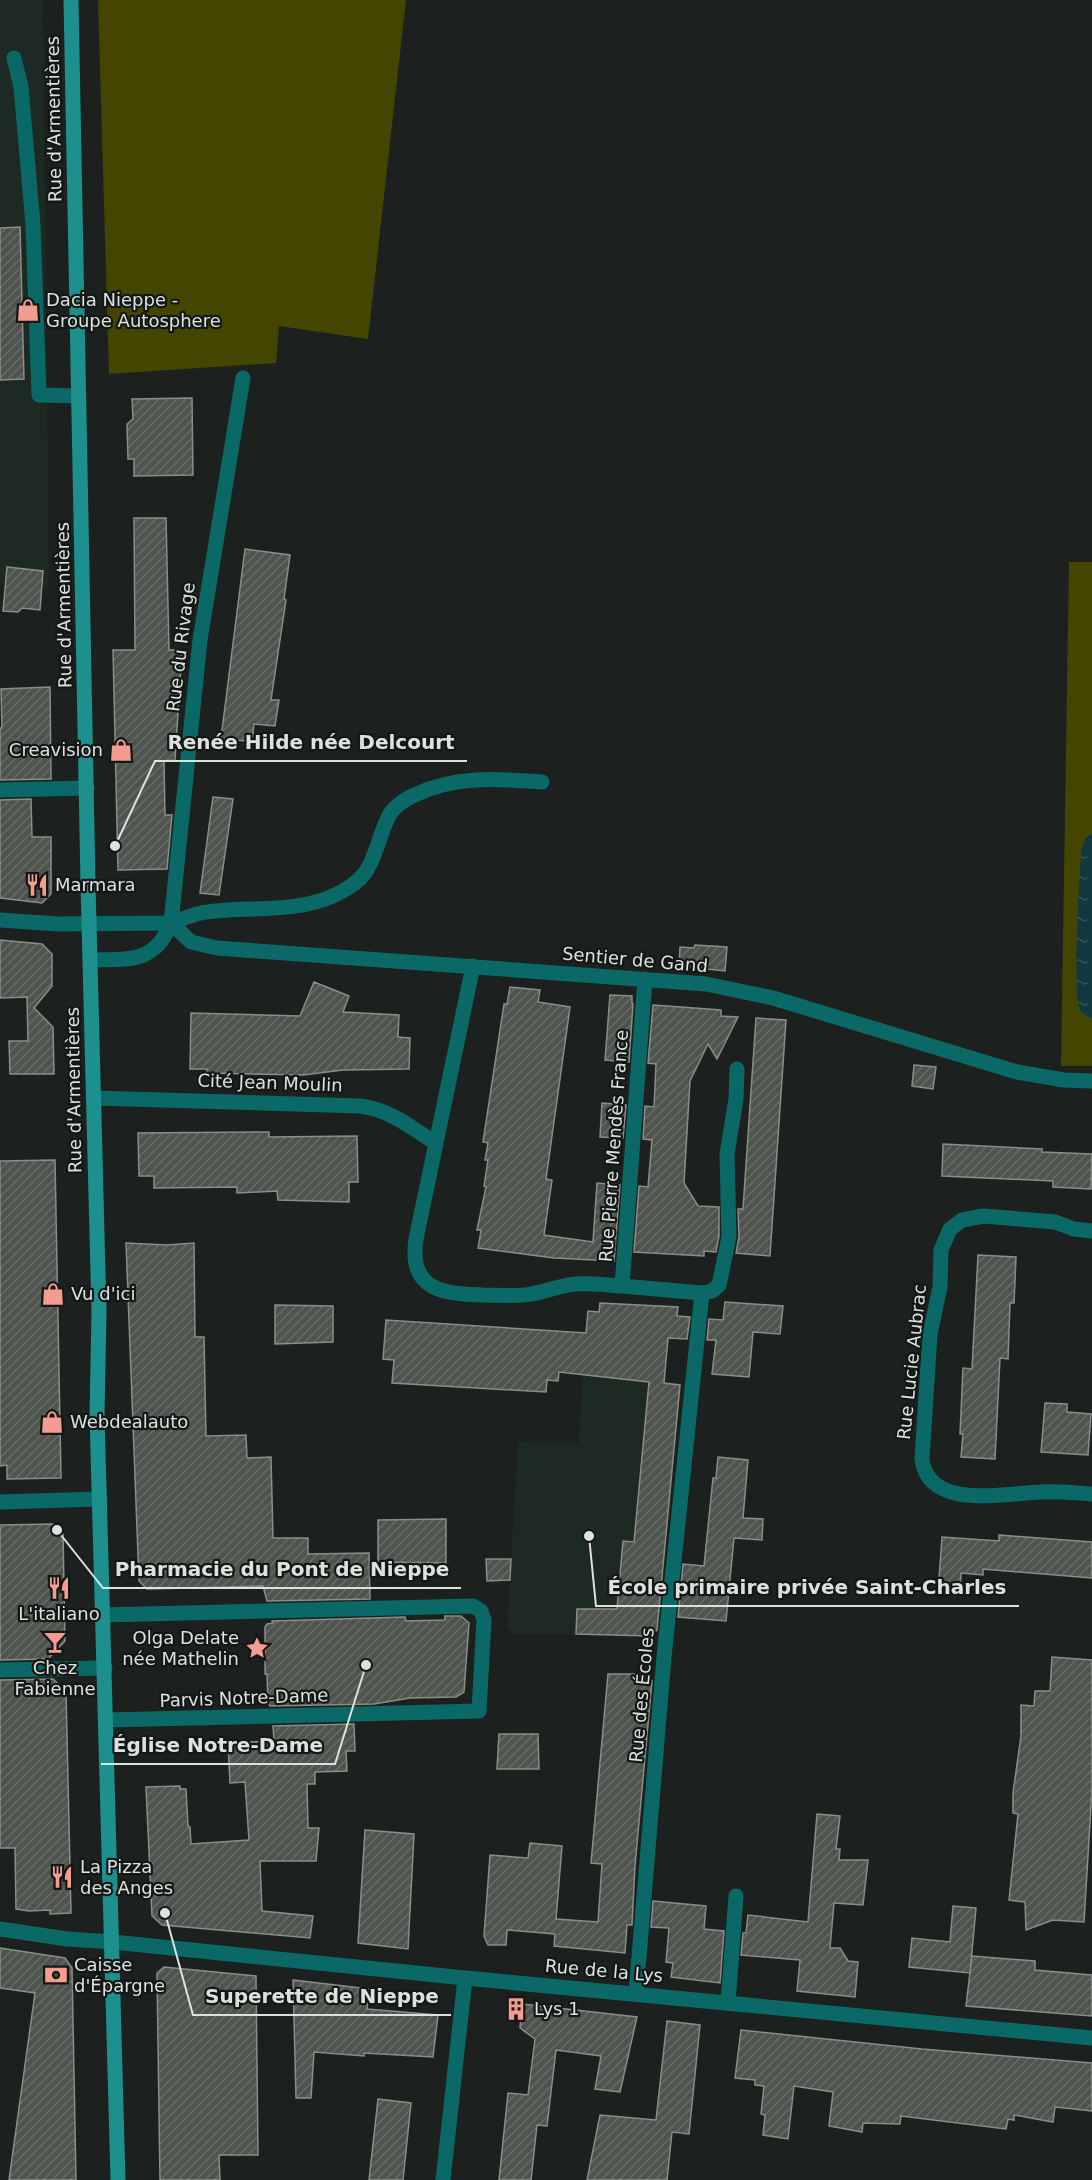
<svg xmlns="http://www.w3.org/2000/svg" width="1092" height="2180" font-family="'DejaVu Sans',sans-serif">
  <defs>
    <pattern id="water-ripples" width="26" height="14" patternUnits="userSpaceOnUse" patternTransform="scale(1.5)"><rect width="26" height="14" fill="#113741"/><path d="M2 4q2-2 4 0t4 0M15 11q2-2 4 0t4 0" fill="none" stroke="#33545c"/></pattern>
    <pattern id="building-hatch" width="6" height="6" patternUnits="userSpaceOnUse" patternTransform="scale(1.5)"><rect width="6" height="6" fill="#4f534e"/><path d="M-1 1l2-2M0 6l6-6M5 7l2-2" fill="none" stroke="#686b67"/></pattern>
  </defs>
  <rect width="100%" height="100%" fill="#1c211f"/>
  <path fill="#1d2923" d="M0,0H43L49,587L0,583Z
    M583,1375L680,1385L658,1628L651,1636L513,1634L507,1627L518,1442L578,1444Z"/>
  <path fill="#454502" d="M98,0H406L368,339L279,326L276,363L109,374Z
    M1069,562H1092V1066H1061Z"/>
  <path fill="url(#water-ripples)" d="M1092,833V1019C1089,1017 1083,1014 1081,1011C1071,998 1080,876 1081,852L1085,839Z"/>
  <path fill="url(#building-hatch)" stroke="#8a8e88" stroke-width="1.5" d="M20,227L24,379L0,380V228Z
    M192,398L193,475L134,476V459H128L127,424L133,419L132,399Z
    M134,518H166L169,650H182L175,760L164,761L165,815H172L167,869L118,870L113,650H135Z
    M245,549L290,555L284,599L286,600L271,700H279L275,726L254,724L252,742L221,738Z
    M7,567L43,571L40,610L22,608L18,612L3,611Z
    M50,687L51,779L0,780V728H2L1,689Z
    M213,797L233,799L219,895L200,893Z
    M31,799L32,837H51V894L42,903L0,898V800Z
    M0,940L42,944L52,954V986L34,1008L53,1027L54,1074H10L9,1041H28L27,997L0,998Z
    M695,945L727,947L725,971L679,966L680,947L694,948Z
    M314,982L349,996L343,1012L399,1015L398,1037L410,1038L409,1069L343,1070L303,1075L207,1073V1069H190L191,1013L300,1016Z
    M510,987L540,990L538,1002L570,1007L546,1179L552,1180L544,1235L593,1242L597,1183L620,1185L614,1261L554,1258L478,1248L481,1230H477L486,1187L484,1186L488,1160H485L488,1143L483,1142L504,1004H507Z
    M610,995L632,996V1004H633L629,1062L605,1060Z
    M653,1005L721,1010V1016L738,1017L717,1059L708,1044L690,1081L684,1183L698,1206L719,1207V1236L716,1252L704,1251V1256L634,1252L639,1186L648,1187L652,1140L643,1139L645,1106L654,1107L656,1064L648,1063Z
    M756,1018L786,1020L770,1256L736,1253L739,1237L738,1209H743Z
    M914,1065L936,1067L933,1089L912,1086Z
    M602,1103L626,1105L623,1138L600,1137Z
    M269,1132V1137L357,1136L358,1182H349V1202L278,1200L277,1191L237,1193V1187L154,1188V1176H139L138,1133Z
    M943,1144L1042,1149V1152L1092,1154L1091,1189L1053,1187V1181L942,1176Z
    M55,1160L61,1478L7,1479V1465L0,1466V1161Z
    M126,1243L167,1245L194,1243L195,1337H204L206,1436L246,1435L247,1458L271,1457L273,1538H308V1554L369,1553L370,1599L267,1601L263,1586L147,1589L139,1581Z
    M978,1255L1016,1257L1014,1303H1010L1008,1359L1000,1358L995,1459L961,1457L963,1434H960L963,1368L972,1369Z
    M725,1302L783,1306L780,1334L753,1332L749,1377L712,1374L716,1340H707L709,1319L723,1320Z
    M600,1303L678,1307L677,1316L690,1317L687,1339L668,1338L664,1383L680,1385L657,1630L651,1636L576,1634L577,1609H617L623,1541L634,1542L649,1382L559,1372L558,1381L547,1380L546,1392L392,1383L394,1360L383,1359L386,1320L586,1333L588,1311L599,1312Z
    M275,1305L333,1306V1342L275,1344Z
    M1045,1403L1067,1404V1412L1091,1414L1088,1455L1041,1452Z
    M718,1457L748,1460L743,1518L763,1519L762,1540L734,1538L726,1621L678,1617L683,1564L704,1566L713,1478H716Z
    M446,1519V1563L378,1562V1520Z
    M53,1524L63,1534L65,1641L48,1659L0,1660V1525Z
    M999,1535L1092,1542V1578L983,1569V1575L961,1573L960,1594L938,1593L942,1537L999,1541Z
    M486,1559H511L510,1580L487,1581Z
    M445,1616H461L469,1623L464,1692L456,1697L410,1698L374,1704L270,1706L268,1702L267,1674H265V1627L267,1624L273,1623L272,1621L405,1617L406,1621L445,1620Z
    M1052,1657L1092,1660V1789L1084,1922L1053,1920L1026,1930L1025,1902L1009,1900L1018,1814L1013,1813V1793L1021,1736V1705L1034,1706L1035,1691H1050Z
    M608,1674H646L652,1681L635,1866L632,1925H627L625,1953L554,1946L555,1934L507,1930L506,1945H488L484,1936L490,1855L528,1858L530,1843L562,1846L556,1919L598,1922L602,1864L591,1863Z
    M53,1679L66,1691L71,1913L50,1914V1910L29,1911L16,1909L15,1848H0V1680Z
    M354,1724L355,1751H346L347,1771L315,1772V1784H307L308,1828H319L316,1861H260L262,1911L313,1916L310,1938L162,1925L152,1916L146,1787L180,1786V1789H186L188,1826L190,1827L191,1844L249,1840L245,1782L230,1783L228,1743L274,1741L273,1726Z
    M499,1734H538L539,1769H497Z
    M817,1814L840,1816L836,1849H840L839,1860H868L863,1905L834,1903L830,1948H840L848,1961L858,1962L855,1997L797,1991L800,1960L741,1955L743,1933H746L748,1915L808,1922Z
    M365,1830L414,1834L408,1949L358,1943Z
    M653,1901L706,1906L704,1929L724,1931L720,1983L671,1977L673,1963L666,1962L669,1928L651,1927Z
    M953,1906L976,1908L970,1973L909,1967L912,1938L950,1942Z
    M0,1948L65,1958L72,1968L76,2180H9L35,1993L0,1988Z
    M972,1956L1035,1961V1970L1092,1975V2016L966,2006Z
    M164,1967L256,1976L258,2155H219L220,2180H160L157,1973Z
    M293,1980L369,1989L367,2009L438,2015L433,2057L364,2053V2056L314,2052L311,2098H296Z
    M522,2004L637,2017L620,2092L595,2089L601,2056L556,2050L547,2126L537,2125L531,2180H499L508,2093L528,2095L535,2039L520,2028Z
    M667,2021L700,2025L689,2134L672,2132L667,2180H587L600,2115L656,2120Z
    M741,2030L922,2049L1092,2063V2111L1055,2107L1053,2122L1014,2115V2120L1008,2119L1006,2129L901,2116L900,2124L863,2123L862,2132L829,2126L833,2092L794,2086L788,2139L763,2135L765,2115L761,2114L764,2086L755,2085V2080L735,2078Z
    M378,2099L411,2103L403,2180H369Z"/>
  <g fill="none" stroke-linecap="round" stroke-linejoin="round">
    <path stroke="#0a6967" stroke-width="15" d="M14,58L21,87L33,225L39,395L79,396
      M0,790L87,788
      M171,923C180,920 191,915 201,913C246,905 292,915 335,895C376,876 371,856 387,820C392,807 405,799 417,794C457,775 499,779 542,782
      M702,1293L712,1291L719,1285L729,1237L727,1154L736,1099L737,1069
      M728,2003L736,1896"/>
    <path stroke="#0a6967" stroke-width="15" d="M0,920L58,924L171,923
      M171,923L191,942L217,948L706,984L773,998L1017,1072L1064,1080L1092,1081
      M91,960C128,959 155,964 171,923L200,640L243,378
      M473,966L416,1239C408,1291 444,1294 484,1295C499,1295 515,1297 531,1294C546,1292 560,1285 576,1284C591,1283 607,1285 622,1286
      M94,1098L361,1106C390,1110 411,1127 435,1143
      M1092,1231L1074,1229L1055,1222L984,1216L962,1220L950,1229L941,1250L940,1287L930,1334L922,1459C928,1511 1006,1493 1041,1492C1058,1491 1075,1493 1092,1494
      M0,1502L100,1499
      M103,1615L473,1606L481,1611L484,1620L479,1711L106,1720
      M0,1670L105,1668
      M113,1942L465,1978L1092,2038
      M636,1993L664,1657L702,1293L622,1286L645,979
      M443,2180L465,1978"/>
    <path stroke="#0a6967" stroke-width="15" d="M0,1929L67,1939L113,1942"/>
    <path stroke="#1d8f8c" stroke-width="15" d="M71,0L88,884L99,1312L97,1415L118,2180"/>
  </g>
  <defs>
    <g id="shop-bare" transform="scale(1.8)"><path d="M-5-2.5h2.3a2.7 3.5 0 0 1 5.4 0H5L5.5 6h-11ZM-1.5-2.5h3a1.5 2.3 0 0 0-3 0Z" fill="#f59c90" stroke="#131816" stroke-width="2.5" paint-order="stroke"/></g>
    <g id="restaurant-bare" transform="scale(1.8)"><path d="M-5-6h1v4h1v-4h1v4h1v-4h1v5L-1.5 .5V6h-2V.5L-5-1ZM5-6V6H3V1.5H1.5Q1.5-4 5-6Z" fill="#f59c90" stroke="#131816" stroke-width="2.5" paint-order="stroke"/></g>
    <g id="bar-bare" transform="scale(1.8)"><path d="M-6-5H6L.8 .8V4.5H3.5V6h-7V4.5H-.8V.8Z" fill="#f59c90" stroke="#131816" stroke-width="2.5" paint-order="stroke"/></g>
    <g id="sight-bare" transform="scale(1.8)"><path d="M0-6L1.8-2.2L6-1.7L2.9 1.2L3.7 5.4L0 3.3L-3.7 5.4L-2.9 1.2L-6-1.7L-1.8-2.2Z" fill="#f59c90" stroke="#131816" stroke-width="2.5" paint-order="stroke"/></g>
    <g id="bank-bare" transform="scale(1.8)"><path d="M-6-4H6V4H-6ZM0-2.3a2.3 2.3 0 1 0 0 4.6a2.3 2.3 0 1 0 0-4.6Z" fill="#f59c90" stroke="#131816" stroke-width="2.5" paint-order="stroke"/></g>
    <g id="building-bare" transform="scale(1.8)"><path d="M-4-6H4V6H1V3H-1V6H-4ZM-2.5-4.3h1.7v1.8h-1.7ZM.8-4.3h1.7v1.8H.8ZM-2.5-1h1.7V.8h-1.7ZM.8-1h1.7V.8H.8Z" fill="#f59c90" stroke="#131816" stroke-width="2.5" paint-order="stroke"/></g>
  </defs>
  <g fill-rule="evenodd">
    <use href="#shop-bare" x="28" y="310"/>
    <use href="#shop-bare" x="121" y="750"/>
    <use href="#restaurant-bare" x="37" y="885"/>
    <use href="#shop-bare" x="53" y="1294"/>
    <use href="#shop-bare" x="52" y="1422"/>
    <use href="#restaurant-bare" x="59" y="1588"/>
    <use href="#bar-bare" x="55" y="1642"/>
    <use href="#sight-bare" x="257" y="1648"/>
    <use href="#restaurant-bare" x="62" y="1877"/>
    <use href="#bank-bare" x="56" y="1975"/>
    <use href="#building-bare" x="516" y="2009"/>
  </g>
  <g text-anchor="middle" stroke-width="4.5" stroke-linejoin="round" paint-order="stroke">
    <g font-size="18" fill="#dde1df" stroke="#131816">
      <text transform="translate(54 119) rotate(-91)" y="6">Rue d'Armentières</text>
      <text transform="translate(64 605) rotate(-91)" y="6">Rue d'Armentières</text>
      <text transform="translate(181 647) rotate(-83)" y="6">Rue du Rivage</text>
      <text transform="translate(635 960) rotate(5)" y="6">Sentier de Gand</text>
      <text transform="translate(270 1083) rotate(2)" y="6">Cité Jean Moulin</text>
      <text transform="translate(74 1090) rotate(-91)" y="6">Rue d'Armentières</text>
      <text transform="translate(614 1146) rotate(-86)" y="6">Rue Pierre Mendès France</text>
      <text transform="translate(912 1362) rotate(-84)" y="6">Rue Lucie Aubrac</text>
      <text transform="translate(642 1695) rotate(-85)" y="6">Rue des Écoles</text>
      <text transform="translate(244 1698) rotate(-2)" y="6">Parvis Notre-Dame</text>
      <text transform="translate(604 1971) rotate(5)" y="6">Rue de la Lys</text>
    </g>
    <g font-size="18" fill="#dde1df" stroke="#131816" text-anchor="start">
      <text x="46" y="306">Dacia Nieppe -<tspan x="46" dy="21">Groupe Autosphere</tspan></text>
      <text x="103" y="756" text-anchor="end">Creavision</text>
      <text x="55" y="891">Marmara</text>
      <text x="71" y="1300">Vu d'ici</text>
      <text x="70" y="1428">Webdealauto</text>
      <text x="59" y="1620" text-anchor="middle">L'italiano</text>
      <text x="239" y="1644" text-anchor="end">Olga Delate<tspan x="239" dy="21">née Mathelin</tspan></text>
      <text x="55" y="1674" text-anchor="middle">Chez<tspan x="55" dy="21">Fabienne</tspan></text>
      <text x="80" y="1873">La Pizza<tspan x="80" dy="21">des Anges</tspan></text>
      <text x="74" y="1971">Caisse<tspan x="74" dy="21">d'Épargne</tspan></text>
      <text x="534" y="2015">Lys 1</text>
    </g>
  </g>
  <path fill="none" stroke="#dde1df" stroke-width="2" d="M115 846L155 761H467M57 1530L103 1588H461M589 1536L596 1606H1019M366 1665L335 1764H101M165 1913L193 2015H451"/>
  <g fill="#dde1df" stroke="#131816" stroke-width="2">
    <circle cx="115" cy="846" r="6"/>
    <circle cx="57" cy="1530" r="6"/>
    <circle cx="589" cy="1536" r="6"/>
    <circle cx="366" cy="1665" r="6"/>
    <circle cx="165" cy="1913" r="6"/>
  </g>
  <g font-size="20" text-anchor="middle" font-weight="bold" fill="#dde1df" stroke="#131816" stroke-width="4.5" stroke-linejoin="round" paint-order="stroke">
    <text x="311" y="749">Renée Hilde née Delcourt</text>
    <text x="282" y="1576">Pharmacie du Pont de Nieppe</text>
    <text x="807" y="1594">École primaire privée Saint-Charles</text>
    <text x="218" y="1752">Église Notre-Dame</text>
    <text x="322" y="2003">Superette de Nieppe</text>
  </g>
</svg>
